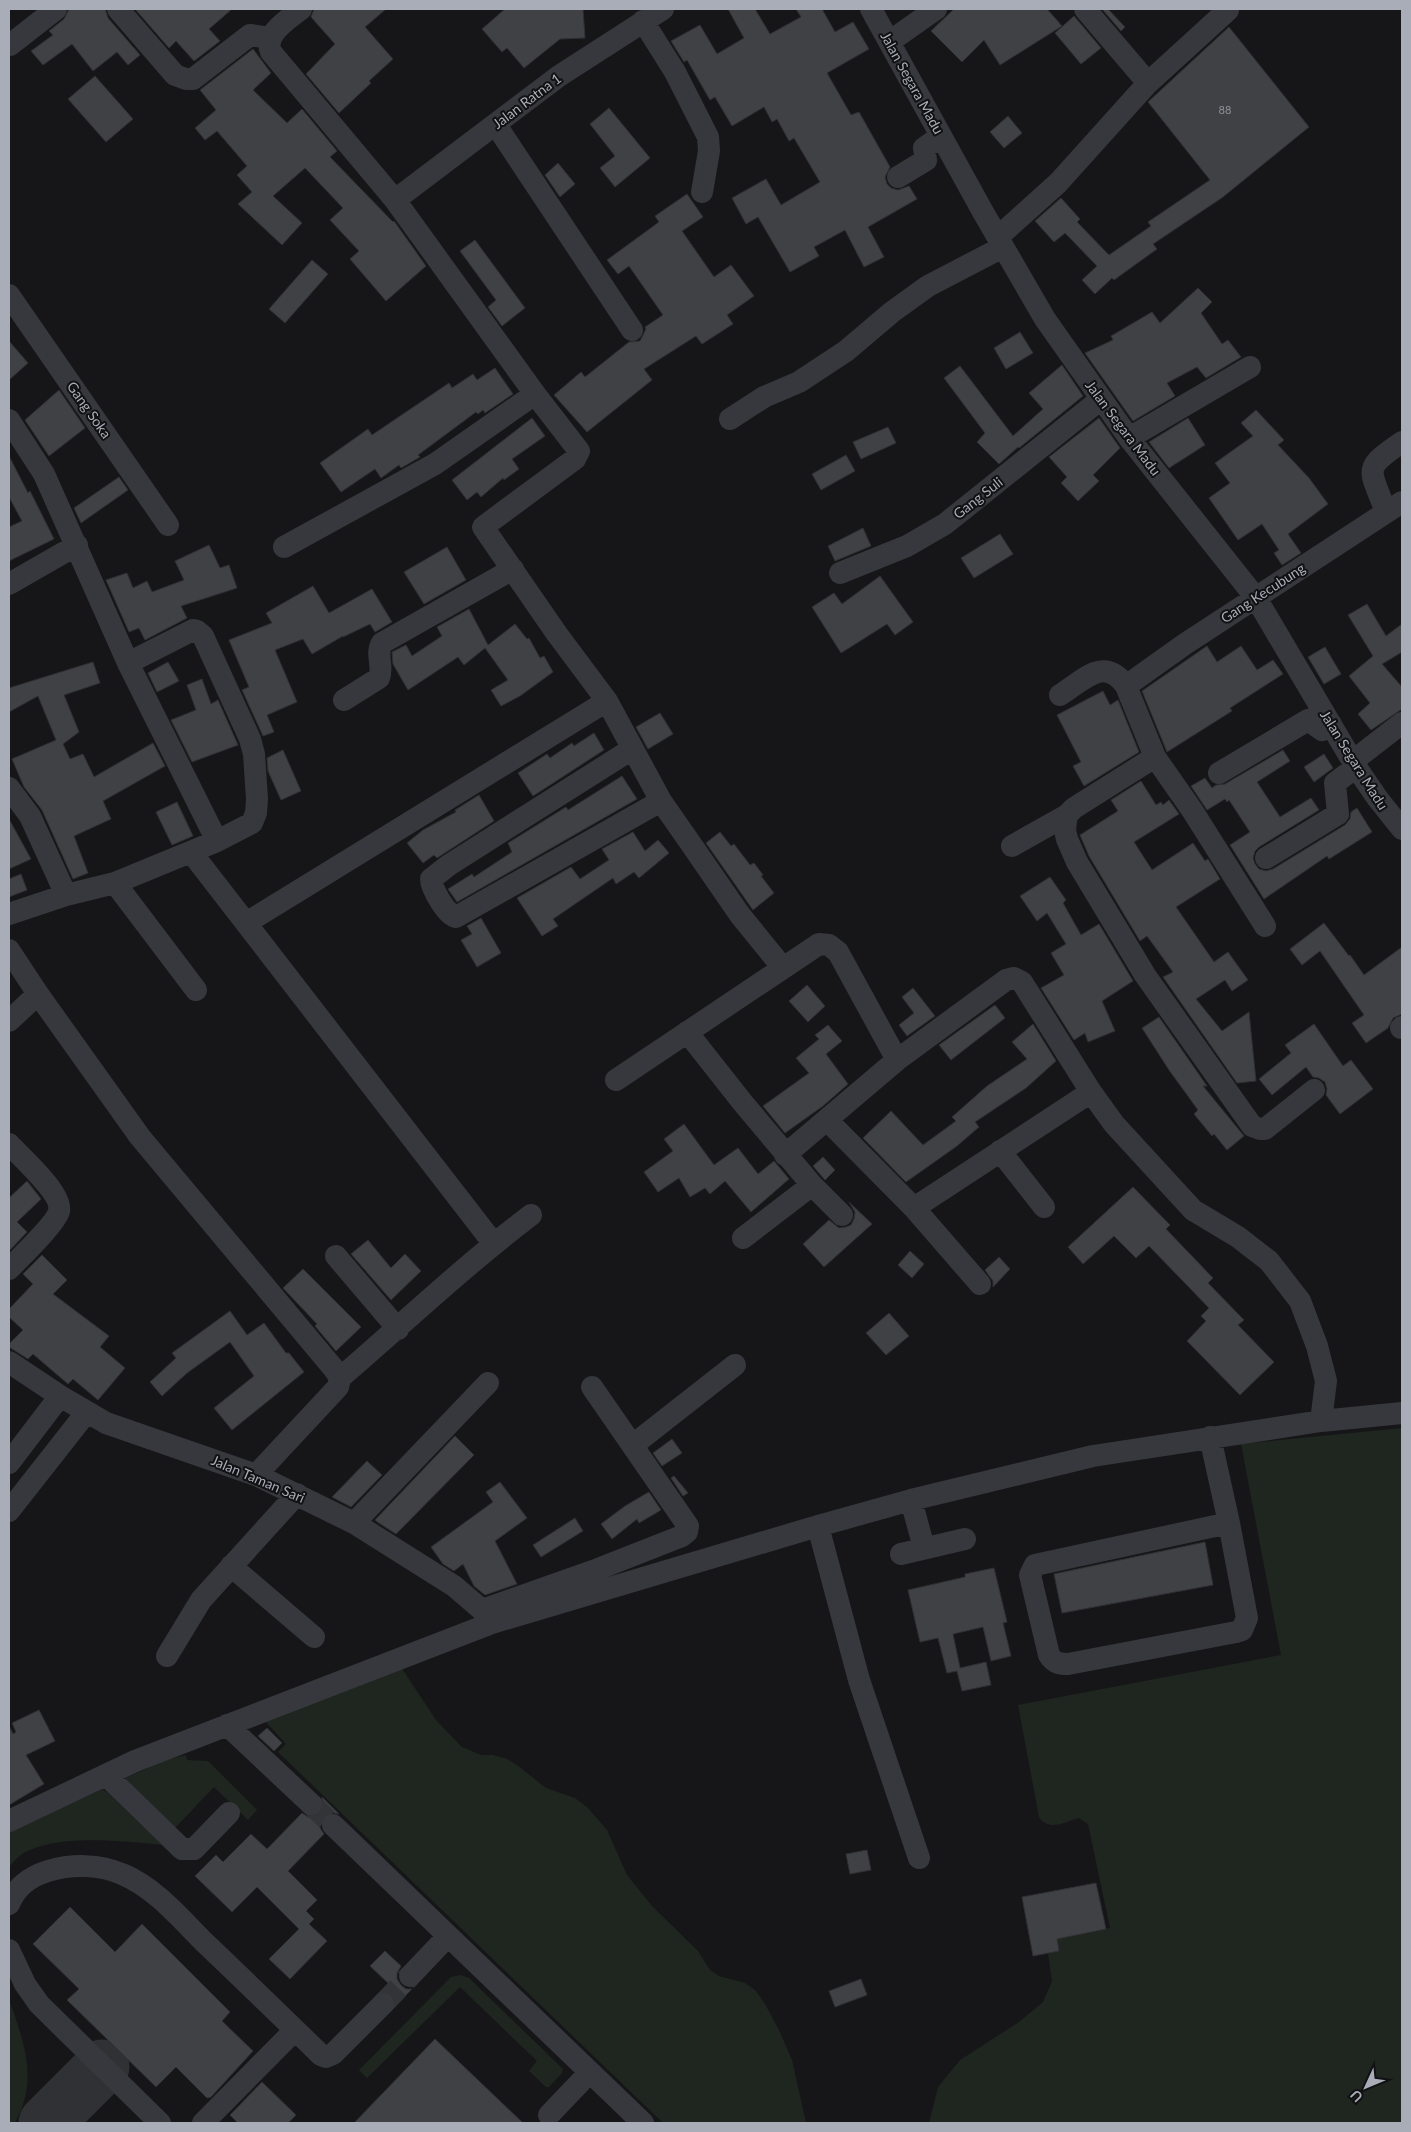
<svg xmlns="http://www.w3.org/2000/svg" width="1411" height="2132" font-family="Lato,sans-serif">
  <rect width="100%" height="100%" fill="#161618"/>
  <path fill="#1e261f" d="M1402,1428V2123H929L938,2087L960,2060L1019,2022L1043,2002L1052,1981L1048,1953L1057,1939L1110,1928L1088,1824L1079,1818C1064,1822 1049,1832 1039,1817L1018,1705L1281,1655L1241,1444Z
    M399,1664L436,1720L462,1747L481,1755H493L507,1759L517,1765L546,1788L575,1798L588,1808L607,1830L627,1875L652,1906L698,1951L710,1970L719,1976L745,1983L755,1990L765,2004L779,2030L792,2060L806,2123H663L278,1752L286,1744L265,1721Z
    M186,1755L187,1760L208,1761L257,1810L248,1820L214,1787L174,1829L125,1778L166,1760Z
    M100,1788L107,1792L162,1845C122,1841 67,1835 30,1850C21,1853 15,1860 9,1867V1831Z
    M461,1975L469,1978L563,2069L562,2073L549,2087H546L529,2071L537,2061L460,1987L367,2078L359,2070L451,1977Z
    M9,1999C24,2043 39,2079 15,2123H9Z"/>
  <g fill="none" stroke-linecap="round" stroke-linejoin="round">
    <path stroke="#303135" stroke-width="55" d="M46,2123L102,2067"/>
  </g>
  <path fill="#404145" stroke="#303034" d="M69,9H105L108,18L140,55L128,65L117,52L93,71L72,44L43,65L31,51L53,35L49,31L64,19Z
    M135,9H232L209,29L220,41L194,61L176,41L169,48Z
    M314,9H386L365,27L393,59L369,81L371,83L339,113L306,74L335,44L311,17Z
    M505,9H583L585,38L560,39L524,68L507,48L502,52L482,29Z
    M728,9H755L770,34L801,17L796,9H822L835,32L853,22L869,49L827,73L851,115L859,112L890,167L885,177L887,184L891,188L898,190L909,186L917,199L868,227L884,257L864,267L845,230L814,247L819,256L790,272L758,217L746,224L732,198L766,179L781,205L820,182L794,138L789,141L777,119L772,122L764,107L732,126L715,97L710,100L687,60L684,62L671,41L700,25L717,54L744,38Z
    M954,9H1047L1062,26L1000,65L984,40L962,62L931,31Z
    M1102,9H1108L1125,27L1121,31Z
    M1074,16L1101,48L1081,64L1055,33Z
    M1229,27L1309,127L1223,197L1153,244L1157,249L1114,280L1112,278L1095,294L1082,280L1097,266L1065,233L1054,242L1035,221L1061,198L1080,219L1077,222L1109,255L1151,226L1148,222L1210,180L1148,102Z
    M253,49L271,73L253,90L287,123L302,109L337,151L330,157L393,222L394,221L426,266L386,301L350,259L359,251L330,220L343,208L305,168L273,196L302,223L282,245L238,204L252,192L237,175L247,166L217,131L205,140L195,128L216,110L200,90Z
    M95,76L133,119L106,142L68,99Z
    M609,108L650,158L615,187L600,168L615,156L590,124Z
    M1008,116L1022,133L1004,148L990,132Z
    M558,163L575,184L560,197L545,175Z
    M687,194L703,217L682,231L714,277L731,265L754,296L727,315L733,324L702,344L696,336L644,369L652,380L587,432L554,395L581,372L585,377L629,342L640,341L646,329L645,327L663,315L629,266L618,274L607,260L659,222L655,216Z
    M475,240L525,308L502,326L488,307L496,300L460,251Z
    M312,260L328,274L285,323L269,309Z
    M1198,288L1212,302L1201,313L1222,344L1228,340L1241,357L1206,378L1197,367L1167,383L1175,396L1133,421L1085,353L1113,340L1111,336L1152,312L1160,323Z
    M1020,332L1033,353L1006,369L994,348Z
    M9,341L28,363L9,380Z
    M1062,365L1083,396L1019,448L1018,447L999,464L977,442L985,433L944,378L960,366L1013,436L1043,409L1029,393Z
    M495,368L513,394L485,413L483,410L478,414L476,412L418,455L420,457L401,468L399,465L381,478L375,469L341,492L320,463L368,429L372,435L449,383L452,388L473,374L477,380Z
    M59,390L85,428L49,456L25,420Z
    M1256,410L1284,440L1278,445L1309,478L1328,504L1288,534L1301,553L1282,565L1274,553L1279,550L1262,524L1238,540L1209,498L1230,483L1215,463L1253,436L1241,423Z
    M532,418L545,436L512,459L519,469L504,480L503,478L481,497L477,492L467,500L452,480Z
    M1099,418L1120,448L1093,475L1099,481L1078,501L1061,483L1067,477L1049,457Z
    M1188,418L1205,445L1169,468L1149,442Z
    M888,427L896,443L861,459L853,442Z
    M846,455L855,471L821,490L812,474Z
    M9,456L28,493L30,491L54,539L9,561V527L22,521L9,497Z
    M119,477L128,490L81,523L74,508Z
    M863,528L871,546L835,561L828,546Z
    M1000,534L1013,554L974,578L961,558Z
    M209,545L220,568L229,565L237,588L181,606L187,618L145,640L139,628L129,632L106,580L127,573L133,588L147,581L152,592L184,580L175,561Z
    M447,547L466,580L424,604L404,572Z
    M880,576L913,622L895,635L887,624L841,653L812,607L834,593L842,604Z
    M313,586L329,613L372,589L392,622L375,632L370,624L343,637V636L312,654L303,639L275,650L297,702L267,715L274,732L263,736L242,690L249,687L229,640L272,623L266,613Z
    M1367,604L1386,636L1402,624V652L1382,664L1402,687V709L1371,730L1358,714L1370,703L1349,676L1373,656L1348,615Z
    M469,609L488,645L515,624L527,639L529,638L540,658L544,656L553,672L520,696L501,706L491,690L508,680L485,648L464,665L458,657L408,690L393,664L392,652L406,645L412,656L442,636L437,627Z
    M1207,646L1217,662L1241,646L1257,670L1273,660L1283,674L1230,708L1232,711L1167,752L1142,691Z
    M1325,647L1341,674L1324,684L1308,657Z
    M93,662L100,683L64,695L79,732L63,744L70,759L83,754L94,777L153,743L165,766L103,801L111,819L74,836L88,873L73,879L42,810L24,787L12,759L56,740L38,696L9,712V688Z
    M168,662L179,681L157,692L148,673Z
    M202,679L211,704L218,700L238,745L192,762L171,720L196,710L187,685Z
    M1103,691L1110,705L1118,700L1139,752L1084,786L1073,766L1081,762L1057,715Z
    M660,713L673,734L648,749L636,727Z
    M594,733L604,750L533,796L518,773L547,754L550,758L572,743L574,746Z
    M283,750L301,791L281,800L268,771L267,758Z
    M1283,750L1290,761L1257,782L1280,817L1311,798L1319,810L1259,847L1255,851L1253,858L1255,864L1259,869L1266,871L1273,869L1345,825L1350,819L1351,812L1357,808L1372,832L1329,859L1327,856L1264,899L1230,845L1250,832L1229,800L1227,802L1225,799L1207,810L1191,786L1205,778L1212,788L1216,785L1225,784Z
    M1324,754L1333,768L1314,782L1304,767Z
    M622,776L637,799L457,902L455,899L448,889L472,874L474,877L512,852L508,843L566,807L568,810Z
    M1141,781L1156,805L1161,802L1163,805L1169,800L1179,814L1134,842L1152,870L1193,843L1205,861L1208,859L1220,879L1176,907L1214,962L1228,952L1248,980L1232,991L1225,980L1196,999L1222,1031L1249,1012L1256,1081L1237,1083L1163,977L1173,972L1147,936L1140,941L1089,856L1080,835L1118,811L1111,800Z
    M479,795L494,821L437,858L434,855L423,863L407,843L423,830L456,812L455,810Z
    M177,802L193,836L172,845L156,812Z
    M9,819L31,859L9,869Z
    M633,832L645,851L658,840L669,853L639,878L634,872L616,884L613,878L553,919L558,926L542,936L517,898L571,867L580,879L609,860L602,849Z
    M720,832L731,846L734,844L750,865L754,863L763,875L761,876L774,893L753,910L706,843Z
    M21,874L27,890L9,897V879Z
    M1050,877L1066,900L1063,903L1081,935L1099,924L1133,981L1102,1001L1115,1031L1088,1042L1085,1033L1074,1040L1041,988L1064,975L1051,953L1066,944L1047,913L1037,921L1020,896Z
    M481,918L501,953L477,967L461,940L472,934L467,926Z
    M1324,923L1349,956L1350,955L1364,975L1402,947V1014L1393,1018L1388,1028L1366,1043L1352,1023L1364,1015L1320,951L1302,965L1290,949Z
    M807,985L825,1006L808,1022L789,1001Z
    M913,988L935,1016L907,1036L899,1025L914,1013L902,997Z
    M995,1005L1005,1018L951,1060L939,1045Z
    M1159,1017L1207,1086H1203L1244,1136L1227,1150L1214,1134L1212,1136L1194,1114L1198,1110L1169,1070L1142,1028Z
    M1033,1024L1056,1061L1026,1088L975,1122L979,1127L957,1146L906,1182L863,1138L891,1111L923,1145L956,1121L952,1117L987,1086L1027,1059L1012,1042Z
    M1314,1024L1343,1066L1351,1060L1373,1089L1340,1114L1326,1095L1327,1089L1325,1082L1319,1078L1313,1077L1306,1067L1272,1095L1259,1079L1291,1053L1285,1045Z
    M828,1025L842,1041L826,1054L848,1084L823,1106L785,1133L763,1106L809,1073L796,1058L819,1039L815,1035Z
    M684,1124L714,1165L738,1148L758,1174L774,1161L789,1179L751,1212L725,1181L710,1194L705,1188L690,1197L679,1178L658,1192L644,1172L673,1151L664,1139Z
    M823,1157L835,1170L825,1180L813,1166Z
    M27,1181L41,1199L17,1222L27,1232L9,1251V1198Z
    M1133,1187L1170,1225L1166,1229L1213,1278L1208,1283L1244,1320L1238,1325L1274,1362L1240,1395L1187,1341L1206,1321L1201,1316L1209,1308L1149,1246L1136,1258L1114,1236L1083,1264L1068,1247Z
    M849,1202L872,1224L824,1267L803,1244L829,1220L839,1228L846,1227L851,1225L854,1219L855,1212Z
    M368,1240L391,1268L405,1254L421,1271L391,1300L351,1254Z
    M910,1251L924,1264L912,1278L898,1265Z
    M42,1255L67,1280L53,1294L109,1336L100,1347L125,1368L98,1400L73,1379L68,1384L33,1354L28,1359L9,1347V1344L23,1330L9,1317V1309L33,1284L23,1274Z
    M999,1257L1010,1269L993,1287V1281L985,1270Z
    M303,1269L361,1327L336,1351L315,1326L317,1324L283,1288Z
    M230,1311L247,1335L264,1323L286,1353H289L304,1372L232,1430L214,1408L254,1376L230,1342L187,1373L162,1396L150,1382L176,1358L172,1353Z
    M889,1313L909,1336L886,1355L866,1333Z
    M455,1436L474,1455L396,1534L379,1523L375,1520Z
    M672,1439L682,1453L662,1466L653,1453Z
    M367,1461L382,1475L351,1507L334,1498L332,1497Z
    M674,1476L688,1493L683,1496L671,1478Z
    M500,1482L527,1518L495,1541L517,1584L485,1595L474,1586L463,1564L454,1571L443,1564L431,1547L493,1502L486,1492Z
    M649,1492L661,1510L639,1523L637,1519L612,1539L601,1524L625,1506Z
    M575,1518L583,1531L541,1557L533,1545Z
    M1205,1542L1213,1585L1062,1613L1054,1574Z
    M994,1568L1007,1622L1003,1623L1011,1656L991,1661L983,1627L953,1634L960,1668L986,1662L991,1685L962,1691L957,1671L947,1673L938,1638L920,1642L908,1590L965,1577V1574Z
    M39,1710L55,1741L26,1755L44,1784L9,1805V1726L13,1734L16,1732L12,1723Z
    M267,1728L282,1743L274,1751L258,1736Z
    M322,1797L339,1814L330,1812L323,1816L320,1822V1828L324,1834L288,1871L317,1900L306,1911L314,1919L309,1924L327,1941L290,1979L269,1959L299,1929L257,1887L232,1912L195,1876L216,1855L223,1862L251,1834L267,1849L302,1813L308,1817H314L320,1813L324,1807Z
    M867,1850L871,1870L850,1874L846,1854Z
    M1096,1883L1106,1929L1057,1939L1059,1951L1033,1956L1022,1897Z
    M70,1907L115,1952L142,1924L230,2012L222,2021L253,2051L211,2097L207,2098L176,2067L156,2087L67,2000L79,1989L33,1944Z
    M385,1951L401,1966L397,1973V1979L401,1985L406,1989H412L396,2005L392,1994L382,1991L389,1984L370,1966Z
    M861,1979L867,1995L835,2007L829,1991Z
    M435,2039L523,2123H354Z
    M262,2082L296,2115L288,2123H238L230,2115Z"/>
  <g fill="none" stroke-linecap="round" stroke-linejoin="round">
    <path stroke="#333438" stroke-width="22" stroke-dasharray="22 11" stroke-linecap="butt" d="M311,1804L333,1825
      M383,2004L410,1976"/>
    <path stroke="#37383d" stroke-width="22" d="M118,9L175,75L186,79H193L250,35L270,38
      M301,9C289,19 263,34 271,52L395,200L535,394L579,451L575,459L483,527L557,634L607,701L661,801L691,844L740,915L783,968
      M871,9L983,212L1045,319L1129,438L1256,598L1356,767L1378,799L1402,829
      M1085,9L1148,83
      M643,21L675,72L708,137L709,151L702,192
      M889,42L936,9
      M10,45L56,9
      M496,125L632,330
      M898,177L926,160L924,148L941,136
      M395,200L559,76L663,9
      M998,237L1058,183L1148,83L1228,10
      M9,295L168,525
      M730,419L764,397L799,382L846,351L892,312L928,286L1003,247
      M9,420L44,474L128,663L217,841
      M1129,438L1250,367
      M1386,512C1370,468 1361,470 1402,442
      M284,547L435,464L535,394
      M840,573L907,546L945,524L1101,399
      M9,584L77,545
      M1126,686L1185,644L1402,502
      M1060,695C1084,680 1104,655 1126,686L1155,757L1192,810L1265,926
      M344,700L379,678C384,666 375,654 382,643L513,569
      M632,749L449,865L431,879C431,888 447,916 456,917L661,801
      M1155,757L1074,808L1067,815L1066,821L1065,830L1067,839L1077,862L1145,975L1252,1126L1260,1129H1265L1314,1090
      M1353,761L1402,723
      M1219,773L1308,720L1322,730L1331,724
      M9,788L30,816L66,895
      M1012,846L1067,815
      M191,852L494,1244
      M1266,858L1338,814L1335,783L1356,767
      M115,883L196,990
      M9,914L66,895L115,883L217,841L252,823L256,813L257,799L254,754L250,739L203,636L197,631L193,630L128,663
      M246,923L607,701
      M9,950L38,994L140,1137L334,1369L340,1378L338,1387L256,1475
      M9,1021L38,994
      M1401,1028L1402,1027
      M687,1032L743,1103L812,1185
      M616,1080L819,944L829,945L838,952L897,1060
      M827,1120L914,1208L980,1284
      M9,1144C21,1157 63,1194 59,1211C57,1222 19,1259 9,1269
      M1000,1151L1044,1207
      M785,1155L897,1060L1006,980L1014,978L1022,982L1091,1092L1114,1124L1193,1210L1238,1237L1269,1261L1300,1301L1317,1346L1326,1381L1321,1421
      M914,1208L1091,1092
      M743,1238L812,1185L842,1215
      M336,1256L398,1329
      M9,1362L60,1396L106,1423L256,1475L354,1523L454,1586L482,1610L492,1623
      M340,1378C404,1323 464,1266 531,1215
      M1210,1437L1229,1523
      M633,1445L735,1365
      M9,1463L60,1396
      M911,1500L924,1548
      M9,1511L86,1413
      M354,1523L488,1383
      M1229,1523L1247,1618L1242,1630L1236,1632L1068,1664C1059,1664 1054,1663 1049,1655L1030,1575L1035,1565Z
      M818,1526L859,1680L919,1858
      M901,1554L965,1539
      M231,1566L314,1637
      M482,1610L598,1569L682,1536L687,1532L688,1526L592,1387
      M167,1656L201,1600L297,1494
      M227,1725L311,1804
      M106,1775L182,1849H194L229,1813
      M9,1821L135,1761L492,1623L818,1526L911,1500L1093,1456L1321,1421L1402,1413
      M333,1825L643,2123
      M9,1904C16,1887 31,1876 48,1871C72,1864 99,1864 122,1874C154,1887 180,1918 204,1942C243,1979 282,2017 321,2055L326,2057L333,2054L383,2004
      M9,1950L25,1984L39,2004L160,2123
      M410,1976L448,1936
      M549,2115L590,2072
      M203,2123L295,2030"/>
  </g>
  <g text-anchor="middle" stroke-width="4" stroke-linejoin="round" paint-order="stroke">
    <g font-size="11" fill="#8e929b">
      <text x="1225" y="114">88</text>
    </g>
    <g font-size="14" fill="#a8adb8" stroke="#111113">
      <text transform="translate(912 83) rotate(61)" y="5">Jalan Segara Madu</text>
      <text transform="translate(527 101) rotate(-37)" y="5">Jalan Ratna 1</text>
      <text transform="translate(89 410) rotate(55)" y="5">Gang Soka</text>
      <text transform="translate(1123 428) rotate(53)" y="5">Jalan Segara Madu</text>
      <text transform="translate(978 498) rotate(-38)" y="5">Gang Suli</text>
      <text transform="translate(1263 593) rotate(-33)" y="5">Gang Kecubung</text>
      <text transform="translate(1354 760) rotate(58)" y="5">Jalan Segara Madu</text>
      <text transform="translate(258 1479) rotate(23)" y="5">Jalan Taman Sari</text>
    </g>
  </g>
  <rect width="1411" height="2132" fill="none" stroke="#a8adb8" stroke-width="20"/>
  <g transform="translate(1366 2087) rotate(226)" stroke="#111113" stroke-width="4" paint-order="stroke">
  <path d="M0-4L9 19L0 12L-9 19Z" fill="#a8adb8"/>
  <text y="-8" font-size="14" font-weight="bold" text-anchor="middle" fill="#a8adb8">U</text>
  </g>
</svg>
